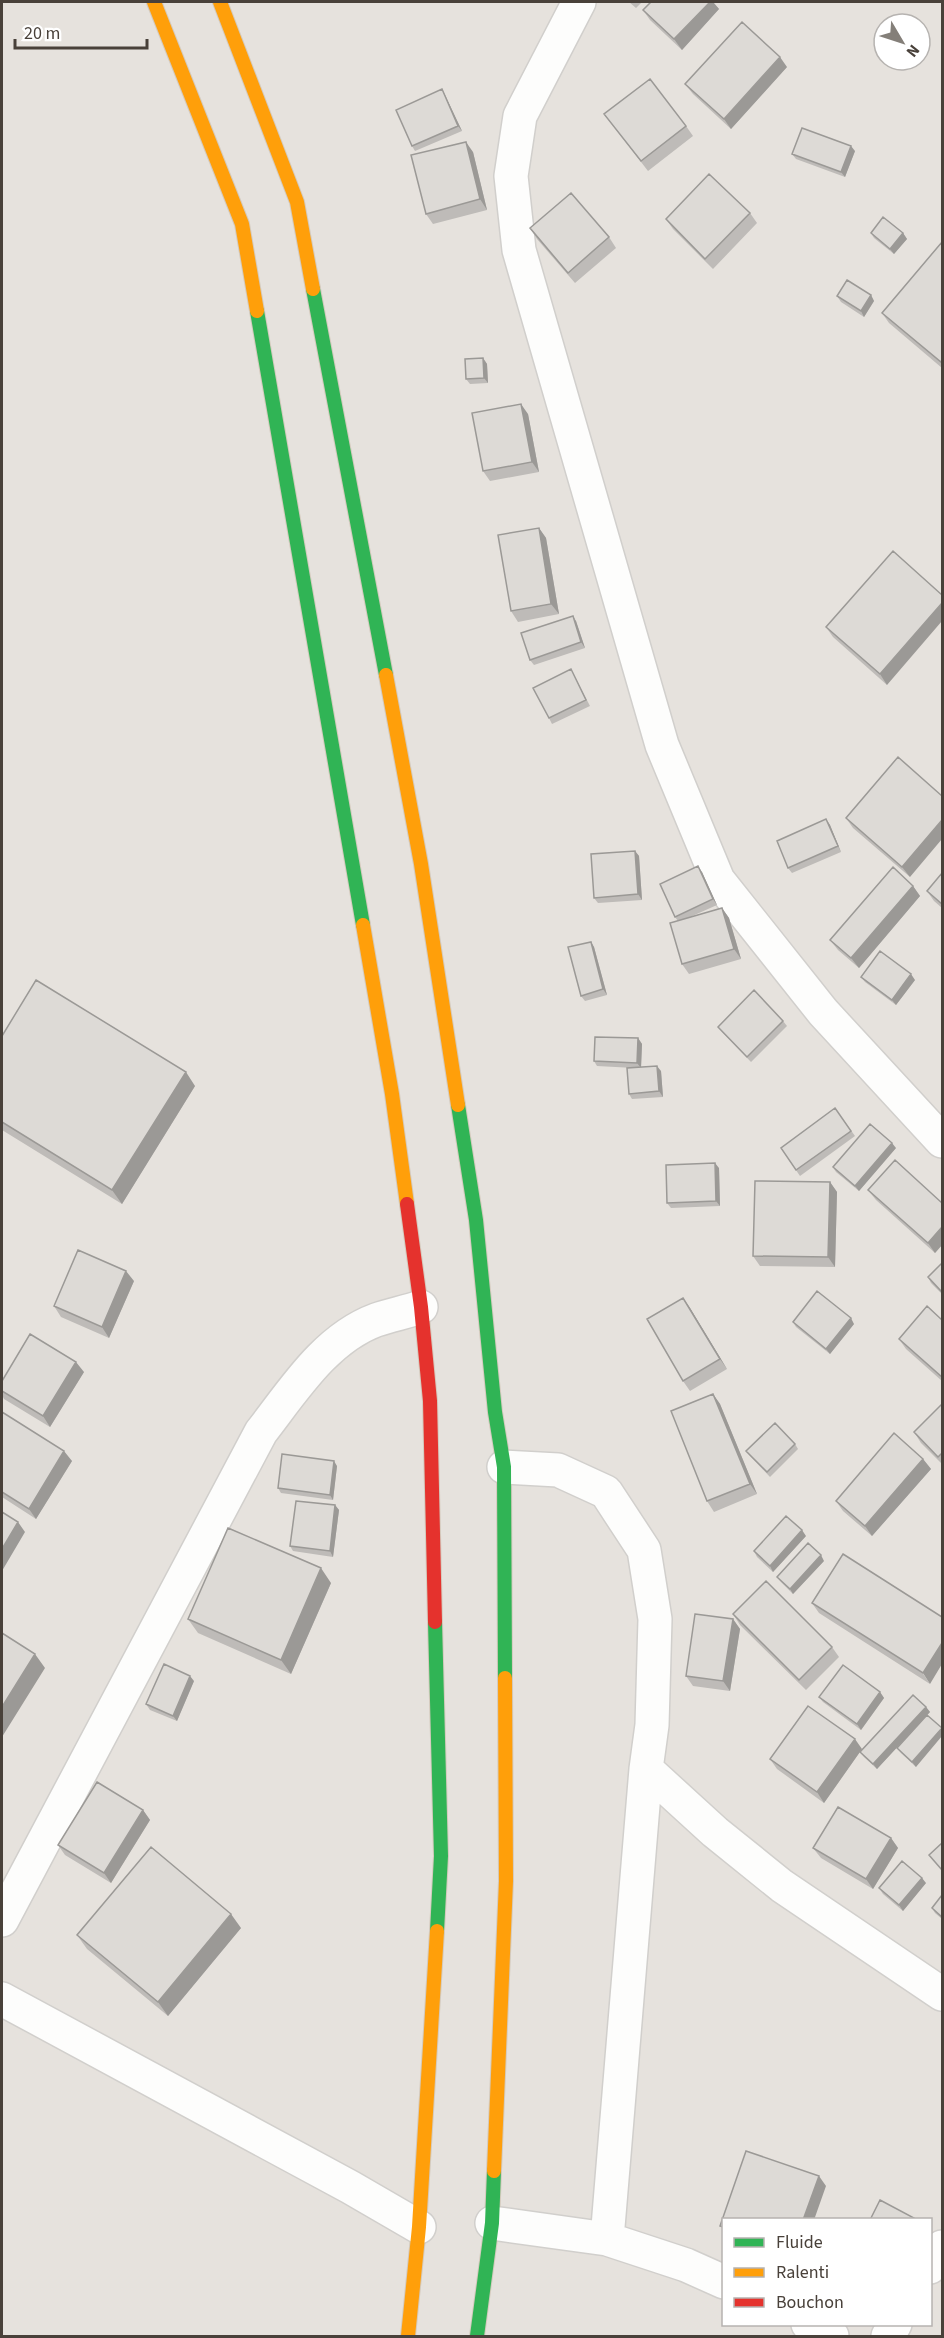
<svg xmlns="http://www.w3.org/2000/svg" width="944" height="2338" font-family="'Source Sans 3',sans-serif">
  <rect width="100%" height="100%" fill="#f3f1ee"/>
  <path fill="#e6e2dd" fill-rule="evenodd" d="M2,2H942V2336H2ZM884,24H920V60H884ZM724,2220H930V2324H724Z"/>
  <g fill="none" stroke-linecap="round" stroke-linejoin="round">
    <g stroke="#d1cfcc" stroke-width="36">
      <path id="street" d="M579,2L520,116L511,176L519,250L662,745L718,880L823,1012L942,1141
        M504,1467L558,1470L606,1492L644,1550L655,1619L652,1725L646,1769L715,1832L782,1886L942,1994
        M2,1920L261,1432C293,1391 325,1339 376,1320C391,1315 406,1312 421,1307
        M2,1999L350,2187L419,2227
        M492,2223L607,2239L686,2265L724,2282
        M607,2239L646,1769
        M930,2267L942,2247
        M808,2324L832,2336
        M888,2336L895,2324"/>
    </g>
    <g stroke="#d4cabd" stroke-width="16">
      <path id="fast" d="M313,289L386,675
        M257,311L363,925
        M458,1105L476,1220L495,1412L504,1467L505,1678
        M435,1622L441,1856L437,1931
        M477,2336L492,2223L494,2171"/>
    </g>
    <g stroke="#d4cabd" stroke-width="16">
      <path id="slow" d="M154,2L242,224L257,311
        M220,2L297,202L313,289
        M386,675L421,864L458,1105
        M363,925L392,1094L407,1204
        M494,2171L506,1881L505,1678
        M408,2336L419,2227L437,1931"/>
    </g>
    <g stroke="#d4cabd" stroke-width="16">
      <path id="jam" d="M407,1204L421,1307L430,1401L435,1622"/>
    </g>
    <use href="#street" stroke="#fdfdfc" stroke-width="33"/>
    <use href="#fast" stroke="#30b455" stroke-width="14"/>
    <use href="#slow" stroke="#ff9f0a" stroke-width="14"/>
    <use href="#jam" stroke="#e5322d" stroke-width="14"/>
  </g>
  <path fill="#bebbb8" d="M629,2H642L636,8Z
    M651,2H713L719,9L682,50L650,20L643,10Z
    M787,67L731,129L693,94L685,84Z
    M442,89L445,95L462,131L415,151L412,146Z
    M604,114L686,126L693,136L648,171Z
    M855,151L845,177L796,159L792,154Z
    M473,152L487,210L433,224L426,214Z
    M750,213L757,223L713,269L673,229L666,219Z
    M530,228L609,237L616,248L575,283L537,239Z
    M871,233H903L907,239L894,254L874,238Z
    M942,242V368L889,323L882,313Z
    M871,295L874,301L864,317L841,302L837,296Z
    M483,358L487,364L488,383L470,384L466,379Z
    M528,414L539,472L490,481L483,471Z
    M539,528L546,538L559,614L518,622L511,611Z
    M893,551L887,685L833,637L826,627Z
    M576,621L585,648L534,665L530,660Z
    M571,669L574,675L590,706L552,724L549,718Z
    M898,757L910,877L853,828L846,818Z
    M826,819L830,825L841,852L792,873L788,868Z
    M635,851L639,856L642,900L598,903L594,898Z
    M702,872L717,905L690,917L722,908L729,918L741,959L689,974L682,964L678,921L675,917Z
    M942,873V908L934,901L927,891Z
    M913,886L920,896L859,968L838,950L830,940Z
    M591,942L594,947L607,995L585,1001L581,996Z
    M861,977L915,980L896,1005L865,982Z
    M783,1021L787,1026L751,1062L722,1032L718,1027Z
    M2,1036L195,1086L122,1204L2,1130Z
    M638,1038L642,1044L641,1067L661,1071L663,1097L632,1099L629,1094L634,1068L597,1066L594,1061Z
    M835,1108L855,1136L800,1176L781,1148Z
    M896,1148L859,1191L836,1172L833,1167Z
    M719,1168L720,1206L671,1208L667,1203Z
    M830,1182L837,1192L835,1267L760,1266L753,1256Z
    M868,1190L942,1203V1245L935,1253L876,1200Z
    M942,1263V1294L931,1283L928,1277Z
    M134,1281L109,1338L61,1317L54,1306Z
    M683,1298L690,1308L727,1369L690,1391L683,1381Z
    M942,1320V1381L906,1349L899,1339Z
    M793,1322L854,1324L830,1354L796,1327Z
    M84,1372L50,1427L4,1399L2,1395V1381Z
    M713,1394L720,1404L757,1494L714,1512L707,1501Z
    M942,1404V1464L921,1443L914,1432Z
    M2,1412L72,1461L36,1519L2,1497Z
    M795,1444L798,1449L770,1477L750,1456L746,1451Z
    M923,1459L931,1469L872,1536L843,1511L836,1501Z
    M337,1466L333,1500L281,1493L278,1488Z
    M335,1505L339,1510L333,1557L293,1551L290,1546Z
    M806,1536L773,1572L757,1557L754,1551Z
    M843,1554L930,1684L819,1613L812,1603Z
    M824,1561L793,1594L781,1582L777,1577Z
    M331,1583L291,1674L198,1633L188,1619Z
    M733,1614L832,1647L839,1657L806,1690L740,1625Z
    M733,1619L740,1629L730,1691L693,1686L686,1676Z
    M194,1681L177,1721L150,1710L146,1704Z
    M880,1692L884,1698L861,1730L823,1702L819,1697Z
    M926,1707L930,1712L927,1715L916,1767L901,1753L897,1748L919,1723L877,1769L864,1757L860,1752Z
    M862,1749L824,1803L777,1769L770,1759Z
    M143,1810L150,1820L111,1883L65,1855L58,1845Z
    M891,1838L898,1848L873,1889L821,1858L813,1848Z
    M926,1883L903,1911L883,1894L879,1888Z
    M942,1895V1919L935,1913L932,1908Z
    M241,1928L168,2016L87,1949L77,1935Z"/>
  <path fill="#9b9996" d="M710,2H713L719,9L682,50L674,39Z
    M780,57L787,67L731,129L724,119Z
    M442,89L445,95L462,131L458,126Z
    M466,142L473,152L487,210L480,199Z
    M851,146L855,151L845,177L841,172Z
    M903,233L907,239L894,254L890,249Z
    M871,295L874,301L864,317L861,311Z
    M483,358L487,364L488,383L484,378Z
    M521,404L528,414L539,472L532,462Z
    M539,528L546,538L559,614L551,604Z
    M942,603V621L887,685L880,674Z
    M573,616L576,621L585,648L581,642Z
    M826,819L830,825L841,852L838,846Z
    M942,820V839L910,877L902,867Z
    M635,851L639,856L642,900L638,894Z
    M698,866L702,872L717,905L713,899Z
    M913,886L920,896L859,968L851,958Z
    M722,908L729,918L741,959L734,949Z
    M591,942L594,947L607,995L603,989Z
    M911,974L915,980L896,1005L892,1000Z
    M638,1038L642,1044L641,1068L637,1063Z
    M657,1066L661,1071L663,1097L659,1091Z
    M186,1072L195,1086L122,1204L112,1190Z
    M892,1143L896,1148L859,1191L855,1186Z
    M715,1163L719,1168L720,1206L716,1201Z
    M830,1182L837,1192L835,1267L828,1257Z
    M942,1227V1245L935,1253L928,1243Z
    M126,1271L134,1281L109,1338L102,1327Z
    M683,1298L690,1308L727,1369L720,1359Z
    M851,1318L854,1324L830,1354L826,1349Z
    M76,1362L84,1372L50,1427L43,1416Z
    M713,1394L720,1404L757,1494L750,1484Z
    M64,1451L72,1461L36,1519L29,1509Z
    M923,1459L931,1469L872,1536L865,1526Z
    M334,1461L337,1466L333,1500L330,1495Z
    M335,1505L339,1510L333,1557L330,1551Z
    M18,1522L25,1532L2,1571V1549Z
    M802,1530L806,1536L773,1572L770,1566Z
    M821,1555L824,1561L793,1594L790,1589Z
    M321,1568L331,1583L291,1674L281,1660Z
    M733,1619L740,1629L730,1691L723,1681Z
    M942,1643V1664L930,1684L923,1673Z
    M35,1654L45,1668L2,1737V1707Z
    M190,1676L194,1681L177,1721L173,1716Z
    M880,1692L884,1698L861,1730L857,1724Z
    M926,1707L930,1712L877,1769L873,1764Z
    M942,1728V1736L916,1767L912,1762Z
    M855,1739L862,1749L824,1803L817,1792Z
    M143,1810L150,1820L111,1883L104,1873Z
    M891,1838L898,1848L873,1889L866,1879Z
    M922,1878L926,1883L903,1911L899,1905Z
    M231,1914L241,1928L168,2016L158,2002Z
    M819,2176L826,2186L814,2220H803Z"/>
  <path fill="#dddad6" stroke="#9b9996" stroke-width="1.5" d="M651,2H710L674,39L643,10Z
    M742,22L780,57L724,119L685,84Z
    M650,79L686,126L641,161L604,114Z
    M442,89L458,126L412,146L396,110Z
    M802,128L851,146L841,172L792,154Z
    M466,142L480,199L426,214L411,155Z
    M709,174L750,213L705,259L666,219Z
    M571,193L609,237L568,273L530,228Z
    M883,217L903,233L890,249L871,233Z
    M942,242V360L941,362L882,313Z
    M847,280L871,295L861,311L837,296Z
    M483,358L484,378L466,379L465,359Z
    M521,404L532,462L483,471L472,413Z
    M539,528L551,604L511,611L498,535Z
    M893,551L942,595V603L880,674L826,627Z
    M573,616L581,642L530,660L521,633Z
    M571,669L586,700L549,718L533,688Z
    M898,757L942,796V820L902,867L846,818Z
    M826,819L838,846L788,868L777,841Z
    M635,851L638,894L594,898L591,854Z
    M698,866L713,899L675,917L660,884Z
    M893,867L913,886L851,958L830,940Z
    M942,873V904L927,891Z
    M722,908L734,949L682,964L670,923Z
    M591,942L603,989L581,996L568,947Z
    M880,951L911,974L892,1000L861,977Z
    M36,980L186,1072L112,1190L2,1122V1036Z
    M754,990L783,1021L747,1057L718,1027Z
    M595,1037L638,1038L637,1063L594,1061Z
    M657,1066L659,1091L629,1094L627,1068Z
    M835,1108L851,1131L796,1170L781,1148Z
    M870,1124L892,1143L855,1186L833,1167Z
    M895,1160L942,1203V1227L928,1243L868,1190Z
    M715,1163L716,1201L667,1203L666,1165Z
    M755,1181L830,1182L828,1257L753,1256Z
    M78,1250L126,1271L102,1327L54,1306Z
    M942,1263V1292L928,1277Z
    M817,1291L851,1318L826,1349L793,1322Z
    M683,1298L720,1359L683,1381L647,1319Z
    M927,1306L942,1320V1377L899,1339Z
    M30,1334L76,1362L43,1416L2,1391V1381Z
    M713,1394L750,1484L707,1501L671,1411Z
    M942,1404V1453L938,1457L914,1432Z
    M2,1412L64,1451L29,1509L2,1492Z
    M775,1423L795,1444L767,1472L746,1451Z
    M894,1433L923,1459L865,1526L836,1501Z
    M282,1454L334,1461L330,1495L278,1488Z
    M296,1501L335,1505L330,1551L290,1546Z
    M2,1512L18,1522L2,1549Z
    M786,1516L802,1530L770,1566L754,1551Z
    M228,1528L321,1568L281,1660L188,1619Z
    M808,1543L821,1555L790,1589L777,1577Z
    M843,1554L942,1617V1643L923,1673L812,1603Z
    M766,1581L832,1647L799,1680L733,1614Z
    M695,1614L733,1619L723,1681L686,1676Z
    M2,1633L35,1654L2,1707Z
    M164,1664L190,1676L173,1716L146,1704Z
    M843,1665L880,1692L857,1724L819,1697Z
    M913,1695L926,1707L873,1764L860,1752Z
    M808,1706L855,1739L817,1792L770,1759Z
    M927,1715L942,1728L912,1762L897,1748Z
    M97,1782L143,1810L104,1873L58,1845Z
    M838,1807L891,1838L866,1879L813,1848Z
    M942,1843V1870L929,1855Z
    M151,1847L231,1914L158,2002L77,1935Z
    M902,1861L922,1878L899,1905L879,1888Z
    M942,1895V1917L932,1908Z
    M746,2151L819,2176L803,2220H723V2227L720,2226Z
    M880,2200L914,2218L913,2220H870Z"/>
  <rect width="944" height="2338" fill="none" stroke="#49413a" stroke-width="6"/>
  <rect x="722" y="2218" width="210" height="108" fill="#ffffff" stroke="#b6b3b0" stroke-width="1.5"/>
  <rect x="734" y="2238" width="30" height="9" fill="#30b455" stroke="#b6b3b0" stroke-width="1.5"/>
  <text x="776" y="2248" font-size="18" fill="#49413a">Fluide</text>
  <rect x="734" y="2268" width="30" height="9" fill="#ff9f0a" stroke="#b6b3b0" stroke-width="1.5"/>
  <text x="776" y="2278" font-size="18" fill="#49413a">Ralenti</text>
  <rect x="734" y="2298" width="30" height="9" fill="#e5322d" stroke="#b6b3b0" stroke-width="1.5"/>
  <text x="776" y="2308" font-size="18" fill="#49413a">Bouchon</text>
  <g transform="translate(902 42) rotate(129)"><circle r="28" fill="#ffffff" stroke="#b6b3b0" stroke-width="1.5"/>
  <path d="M0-4.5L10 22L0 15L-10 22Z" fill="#847f79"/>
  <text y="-9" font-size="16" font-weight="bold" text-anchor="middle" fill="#49413a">N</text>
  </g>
  <path d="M15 39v9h132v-9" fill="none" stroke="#49413a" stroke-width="3"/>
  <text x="24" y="39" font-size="18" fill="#49413a" stroke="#ffffff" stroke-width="4.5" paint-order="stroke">20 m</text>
</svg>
